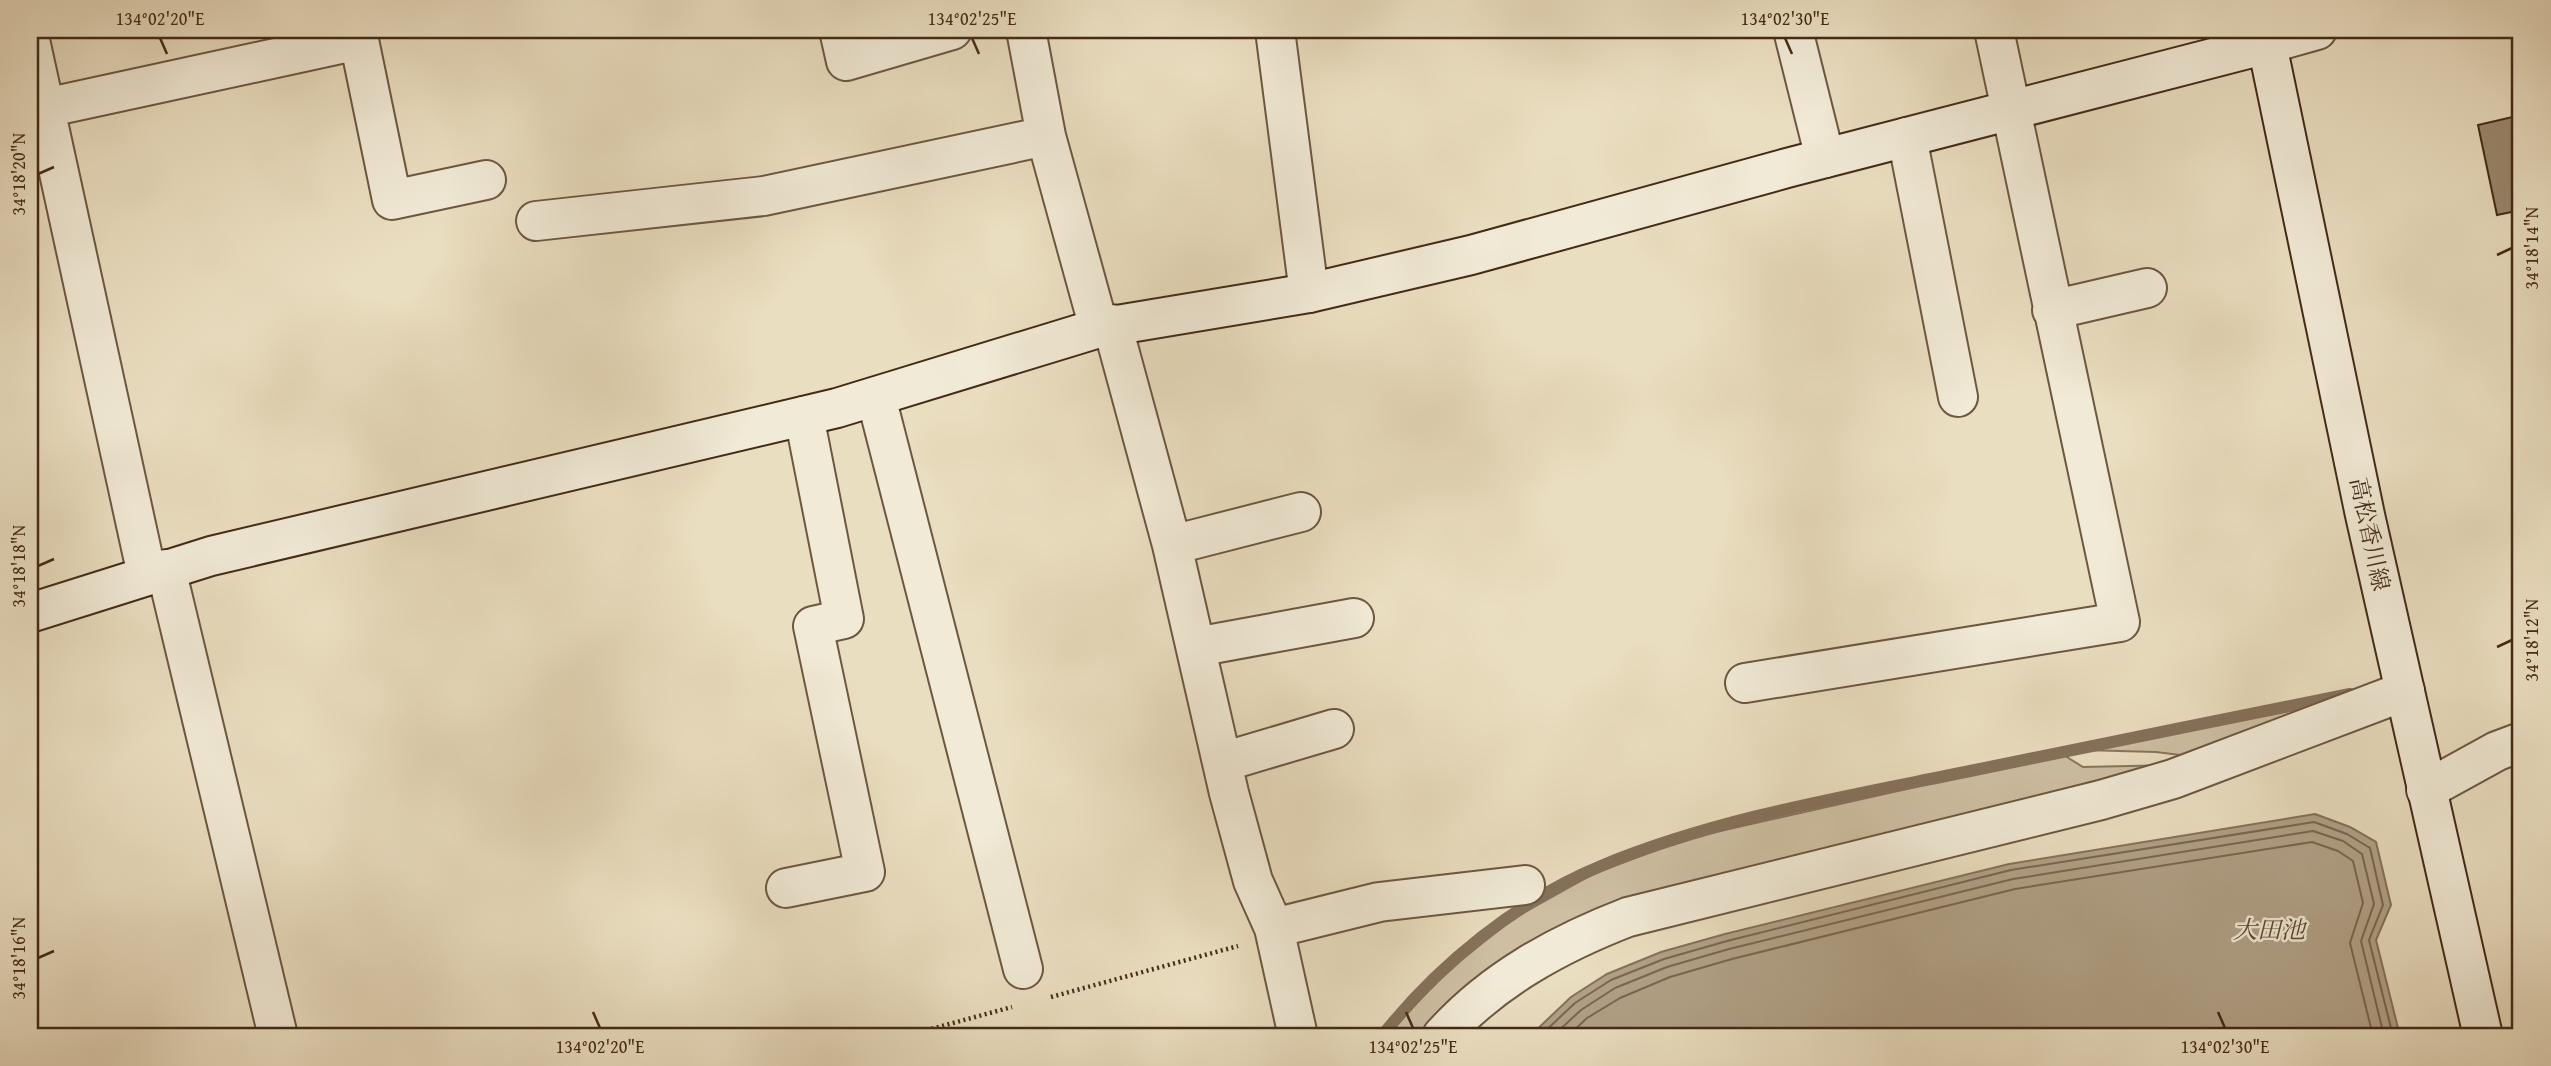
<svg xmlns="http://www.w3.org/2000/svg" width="2551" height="1066" font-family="'Gentium Book Plus','Noto Serif JP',serif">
  <rect width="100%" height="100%" fill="#eadec0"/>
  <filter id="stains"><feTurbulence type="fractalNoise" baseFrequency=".00286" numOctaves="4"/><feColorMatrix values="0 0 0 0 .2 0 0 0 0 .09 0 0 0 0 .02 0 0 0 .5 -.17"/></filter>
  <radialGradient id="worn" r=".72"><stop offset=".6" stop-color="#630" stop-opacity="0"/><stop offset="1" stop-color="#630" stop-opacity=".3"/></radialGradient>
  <path fill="#cebfa3" stroke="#88745d" stroke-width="2" d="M2357,696L2196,757L2156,752L2082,750Z
    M2062,754L2083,767L2177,765L1719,878L1424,1036H1387L1442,975L1511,920L1595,873L1685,839Z"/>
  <path fill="#b1a187" stroke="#85715a" stroke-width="2" d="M2315,814L2350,827L2376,842L2391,905L2376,940L2400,1036H1530L1571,997L1607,974L1661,952L1725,934L2009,864Z"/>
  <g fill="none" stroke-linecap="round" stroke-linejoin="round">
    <path stroke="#7a664f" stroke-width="2" d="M1540,1036L1575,1003L1611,980L1664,959L1727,941L2011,870L2314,822L2347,834L2370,848L2383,905L2369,940L2393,1036
      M1553,1036L1581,1010L1615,988L1667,967L1729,949L2013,879L2313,831L2343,841L2362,854L2374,904L2361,941L2384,1036
      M1568,1036L1587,1018L1620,998L1670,977L1732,959L2015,889L2312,842L2338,851L2353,861L2363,903L2350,943L2373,1036"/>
    <path stroke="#85715a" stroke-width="12" d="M1382,1036C1437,966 1518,900 1601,866C1716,818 1848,796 1970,771C2097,745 2223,719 2350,694"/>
  </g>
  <path fill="#9a886f" stroke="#432a17" stroke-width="2" d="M2521,115V210L2497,215L2478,125Z"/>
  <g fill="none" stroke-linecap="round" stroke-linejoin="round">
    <g stroke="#6d5741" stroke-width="42">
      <path id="street" d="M839,30L846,61L952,30
        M1026,30L1046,136L1099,328
        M1275,30L1309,293
        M1793,30L1825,158
        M30,40L147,575
        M2267,44L2317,30
        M45,108L359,40L392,200L486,180
        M1907,137L1958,397
        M536,221L764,196L1046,136
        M2052,310L2147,288
        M1112,324L1172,545L1229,793L1253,881L1274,928L1298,1036
        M876,397L1023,969
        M1172,545L1301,512
        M166,569L278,1036
        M1196,647L1354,618
        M1745,683L2120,622L1994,30
        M1223,762L1334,729
        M2426,790L2497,751L2521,742
        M786,888L865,872L813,626L844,619L804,416
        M1274,928L1379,902L1525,885
        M1442,1036C1492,980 1558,944 1628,917L2101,800L2173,779L2405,691"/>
    </g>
    <g stroke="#432a17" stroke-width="42">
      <path id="secondary" d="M2264,30L2365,515L2483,1036
        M30,613L211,556L837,408L1099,328L1309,293L1471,255L1787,168L2267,44"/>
    </g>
    <path stroke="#432a17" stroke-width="4.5" stroke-dasharray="2 3.5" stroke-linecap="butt" d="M1051,997L1238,946
      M905,1036L1012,1007"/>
    <use href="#street" stroke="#f1ead6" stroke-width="38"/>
    <use href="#secondary" stroke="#f1ead6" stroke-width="38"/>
  </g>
  <path fill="none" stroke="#432a17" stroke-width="2.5" d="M160,38L167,54M972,38L979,54M1785,38L1792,54M38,174L54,167M2497,255L2512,248M38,566L54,559M2497,647L2512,640M38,958L54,951M593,1012L600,1028M1406,1012L1413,1028M2218,1012L2225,1028"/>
  <g text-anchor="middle" stroke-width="5" stroke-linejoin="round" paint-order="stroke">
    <g font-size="23" fill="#432a17" stroke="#f1ead6">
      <text transform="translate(2370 534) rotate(78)" y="8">高松香川線</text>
    </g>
    <g font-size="24" font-style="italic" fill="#5e4833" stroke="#f1ead6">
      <text x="2269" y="938">大田池</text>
    </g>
  </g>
  <rect width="2551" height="1066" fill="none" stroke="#eadec0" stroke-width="77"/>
  <rect x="38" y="38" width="2474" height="990" fill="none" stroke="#432a17" stroke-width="2.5"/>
  <g font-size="18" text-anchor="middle" fill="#432a17">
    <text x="160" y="25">134°02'20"E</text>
    <text x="972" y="25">134°02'25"E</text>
    <text x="1785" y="25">134°02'30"E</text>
    <text transform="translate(19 174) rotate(-90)" y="6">34°18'20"N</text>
    <text transform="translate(2532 248) rotate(-90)" y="6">34°18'14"N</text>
    <text transform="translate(19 566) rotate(-90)" y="6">34°18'18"N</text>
    <text transform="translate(2532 640) rotate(-90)" y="6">34°18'12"N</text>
    <text transform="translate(19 958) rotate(-90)" y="6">34°18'16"N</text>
    <text x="600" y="1053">134°02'20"E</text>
    <text x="1413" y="1053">134°02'25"E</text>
    <text x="2225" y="1053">134°02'30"E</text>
  </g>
  <rect width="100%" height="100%" filter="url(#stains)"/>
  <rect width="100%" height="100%" fill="url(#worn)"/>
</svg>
